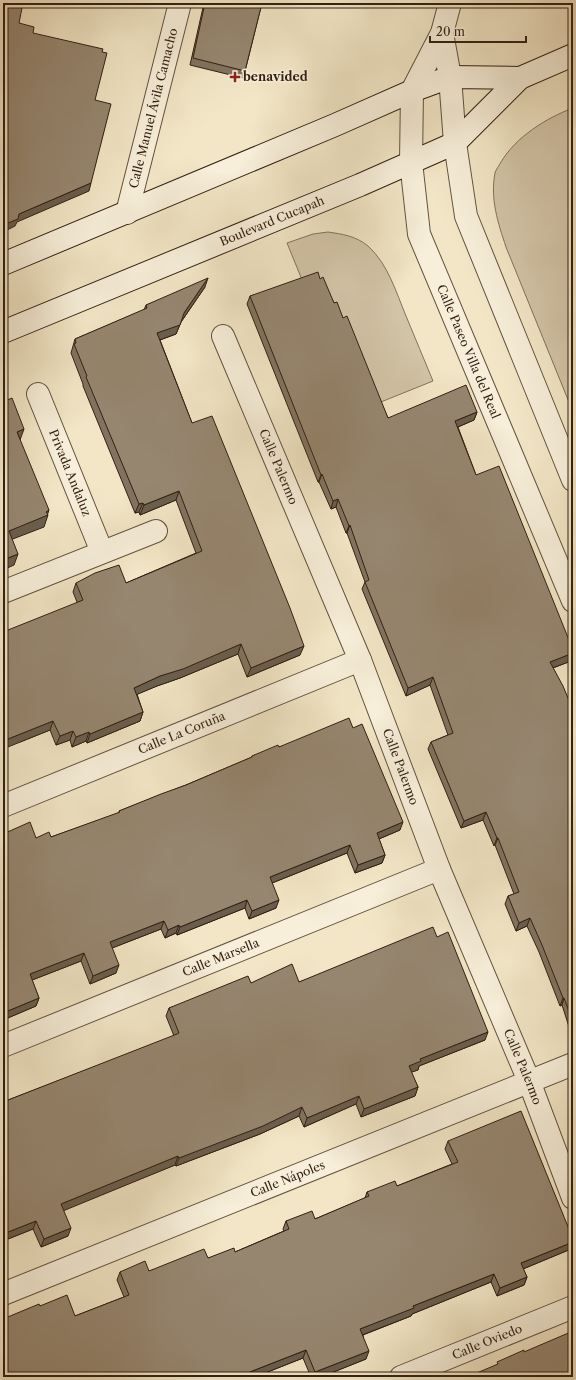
<svg xmlns="http://www.w3.org/2000/svg" width="576" height="1380" font-family="'Libre Caslon Text',serif">
  <rect width="100%" height="100%" fill="#f2e6c6"/>
  <filter id="stains"><feTurbulence type="fractalNoise" baseFrequency=".005" numOctaves="4"/><feColorMatrix values="0 0 0 0 .2 0 0 0 0 .09 0 0 0 0 .02 0 0 0 .5 -.17"/></filter>
  <radialGradient id="worn" r=".72"><stop offset=".6" stop-color="#630" stop-opacity="0"/><stop offset="1" stop-color="#630" stop-opacity=".3"/></radialGradient>
  <path fill="#d2c4a7" stroke="#82725c" d="M573,108V412L506,247C498,223 490,199 495,173C496,169 499,166 501,162C516,137 546,118 573,108Z
    M328,232C342,234 356,236 368,246C388,264 396,292 406,316C415,338 424,359 433,381L356,412L287,243L313,234Z"/>
  <g fill="none" stroke-linecap="round" stroke-linejoin="round">
    <g stroke="#63513f" stroke-width="24">
      <g id="minor">
        <path d="M442,33L450,77"/>
        <path d="M412,91L442,33L450,3"/>
        <path id="s1" d="M127,213L180,3"/>
        <path id="s2" d="M223,336L360,660L439,869L529,1081L573,1198"/>
        <path id="s3" d="M38,394L102,552"/>
        <path d="M3,592L156,531"/>
        <path id="s4" d="M3,806L360,660"/>
        <path id="s5" d="M3,1046L439,869"/>
        <path id="s6" d="M3,1294L573,1064"/>
        <path id="s7" d="M401,1377L573,1307"/>
      </g>
    </g>
    <g stroke="#63513f" stroke-width="24">
      <g id="tertiary">
        <path d="M450,77L455,143L466,216L573,480"/>
        <path id="s8" d="M412,91L411,162L419,234L573,601"/>
      </g>
    </g>
    <g stroke="#331f12" stroke-width="24">
      <g id="secondary">
        <path d="M3,264L335,125L412,91L450,77L520,78"/>
        <path id="s9" d="M3,332L360,185L455,143L520,78L573,55"/>
      </g>
    </g>
    <use href="#minor" stroke="#f7efda" stroke-width="22"/>
    <use href="#tertiary" stroke="#f7efda" stroke-width="22"/>
    <use href="#secondary" stroke="#f7efda" stroke-width="22"/>
  </g>
  <path fill="#817360" stroke="#331f12" d="M204,3H262L245,71L243,78L190,65Z
    M320,279L343,318L388,418L477,412L474,420L458,427L476,475L573,650V656L571,661L553,668L573,710V1032L571,1033L562,1005L560,1006L539,952L527,926L516,931L505,904L508,896L514,894L495,845L494,846L483,820L461,828L428,749L431,742L448,735L430,685L406,696L362,589L365,582L347,533H346L336,507L331,509L319,482H318L247,304L250,296Z
    M205,287L181,322L176,334L160,340L192,423L300,655L247,677L238,654L180,678L157,686L137,694L143,712L140,721L87,743L86,741L72,747L70,740L56,745L50,730L20,742L77,602L73,592L76,583H126L196,553L176,500L140,515L139,512L135,513L83,386V384L71,353L75,339L144,310L146,305Z
    M353,728L400,830L379,839L385,855L382,863L355,873L347,853L272,883L276,908L249,919L245,908L177,935L176,933L165,938L161,929L112,948L116,973L90,984L81,961L32,980L39,998L36,1006L3,1020V834L36,838L51,837L119,813V811L186,785L252,757V756L279,747Z
    M437,937L485,1040L419,1066L418,1070L411,1072L418,1087L415,1096L361,1117L356,1104L304,1127L299,1116L260,1134L176,1166L175,1165L63,1210L68,1236L41,1247L33,1229L3,1241V1102L174,1036L166,1016L169,1008L251,983L299,982Z
    M448,1141L573,1239V1243L571,1249L523,1269L527,1277L524,1285L497,1296L491,1282L412,1314L411,1316L363,1335L366,1359L321,1377H311L303,1358L255,1377L40,1306L75,1316L124,1297L117,1280L120,1272L149,1271L208,1258L235,1252L284,1231L283,1229L286,1221L315,1219L365,1198L367,1192L397,1186L452,1164L445,1149Z"/>
  <path fill="#695e4e" stroke="#331f12" d="M91,183L89,191L17,222L15,226L3,232V225L19,214Z
    M208,278L205,287L181,322L176,334L154,342L157,333L184,313Z
    M477,412L474,420L453,429L455,421Z
    M24,429L20,440L17,432Z
    M322,474L319,482H318L321,475Z
    M179,491L176,500L140,515L144,505Z
    M338,499L336,507L331,509L333,501Z
    M143,503L139,512L135,513L139,504Z
    M49,510L47,516L48,515L44,527L5,542L9,531Z
    M350,525L347,533H346L349,526Z
    M18,554L14,565L3,570V560Z
    M241,644L238,654L180,678L157,686L131,697L134,688L160,676Z
    M304,646L300,655L247,677L251,668Z
    M573,653V656L571,661L547,670L550,662Z
    M433,677L430,685L406,696L408,688Z
    M143,712L140,721L87,743L90,734Z
    M53,721L50,730L3,749V741Z
    M73,731L70,740L56,745L60,736Z
    M89,732L86,741L72,747L76,737Z
    M486,812L483,820L461,828L464,821Z
    M403,822L400,830L374,841L377,833Z
    M497,838H498L495,845L494,846Z
    M350,845L347,853L267,885L270,877Z
    M385,855L382,863L355,873L358,865Z
    M247,900L245,908L177,935L180,927Z
    M279,900L276,908L249,919L252,911Z
    M530,918L527,926L516,931L519,923Z
    M164,921L161,929L107,950L110,942Z
    M179,925L176,933L165,938L168,930Z
    M84,953L81,961L27,982L30,974Z
    M119,965L116,973L90,984L93,976Z
    M39,998L36,1006L3,1020V1013Z
    M563,998H564L562,1005L560,1006Z
    M488,1032L485,1040L419,1066L418,1070L406,1074L409,1066L420,1059Z
    M418,1087L415,1096L361,1117L364,1109Z
    M359,1096L356,1104L304,1127L307,1118Z
    M302,1107L299,1116L260,1134L176,1166L179,1158Z
    M178,1156L175,1165L58,1213L61,1204Z
    M36,1221L33,1229L3,1241V1234Z
    M71,1228L68,1236L41,1247L44,1239Z
    M573,1242L571,1249L518,1271L521,1263Z
    M494,1274L491,1282L412,1314L411,1316L357,1337L360,1329L413,1306Z
    M527,1277L524,1285L497,1296L500,1288Z
    M306,1350L303,1358L255,1377H237Z
    M369,1351L366,1359L321,1377H314L315,1372Z"/>
  <path fill="#968670" stroke="#331f12" d="M3,3H23L19,23L34,27L33,33L103,49L102,52L107,53L95,100L111,104L91,183L19,214L18,219L3,225Z
    M205,3H262L245,71L193,58Z
    M318,272L320,279L323,277L334,303L337,302L343,318L347,316L388,418L466,385L477,412L455,421L476,475L499,466L573,650V653L550,662L563,686L573,710V1022L564,998H563L542,945L530,918L519,923L508,896L519,892L498,838H497L486,812L464,821L431,742L453,733L433,677L408,688L365,582L369,580L350,525L349,526L338,499L333,501L322,474L321,475L250,296Z
    M208,278L184,313L180,325L157,333L192,423L212,416L290,608L304,646L251,668L241,644L183,669L160,676L134,688L143,712L90,734L89,732L76,737L73,731L60,736L53,721L3,741V632L83,600L76,583L95,573L119,565L126,583L202,551L179,491L144,505L143,503L139,504L86,377L87,376L74,344L76,343L75,339L147,308L146,305Z
    M3,398L5,401L12,398L24,429L17,432L49,510L46,512L48,515L9,531L18,554L3,560Z
    M349,718L353,728L362,724L403,822L377,833L385,855L358,865L350,845L270,877L279,900L252,911L247,900L180,927L179,925L168,930L164,921L110,942L119,965L93,976L84,953L30,974L39,998L3,1013V834L30,822L36,838L49,832L51,837L120,812L119,811L161,794L186,785L252,757V756L278,745L279,747Z
    M433,927L437,937L448,932L488,1032L420,1059L421,1061L409,1066L418,1087L364,1109L359,1096L307,1118L302,1107L263,1126L179,1158L178,1156L61,1204L71,1228L44,1239L36,1221L3,1234V1102L177,1034L179,1033L169,1008L248,976L251,983L292,964L299,982Z
    M521,1111L573,1239V1242L521,1263L527,1277L500,1288L494,1274L413,1306L414,1308L360,1329L369,1351L315,1372L306,1350L237,1377H3V1319L39,1304L40,1306L67,1295L75,1316L129,1295L120,1272L145,1261L149,1271L204,1249L208,1258L234,1248L235,1252L289,1229L286,1221L312,1211L315,1219L369,1196L367,1192L395,1181L397,1186L458,1162L448,1141Z
    M573,1331V1377H472V1375L498,1364L497,1362L524,1350V1352Z"/>
  <path fill="#8f2418" stroke="#f7efda" stroke-width="1.5" d="M233 71h4v4h4v4h-4v4h-4v-4h-4v-4h4z"/>
  <g text-anchor="middle" stroke-width="3" stroke-linejoin="round" paint-order="stroke">
    <g font-size="12" font-weight="bold" fill="#331f12" stroke="#f7efda" text-anchor="start">
      <text x="243" y="81">benavided</text>
    </g>
    <g font-size="12" fill="#331f12" stroke="#f7efda">
      <text dy="4" stroke="none"><textPath href="#s1" startOffset="108">Calle Manuel Ávila Camacho</textPath></text>
      <text dy="4" stroke="none"><textPath href="#s9" startOffset="291">Boulevard Cucapah</textPath></text>
      <text dy="4" stroke="none"><textPath href="#s8" startOffset="271">Calle Paseo Villa del Real</textPath></text>
      <text dy="4" stroke="none"><textPath href="#s2" startOffset="142">Calle Palermo</textPath></text>
      <text dy="4" stroke="none"><textPath href="#s3" startOffset="85">Privada Andaluz</textPath></text>
      <text dy="4" stroke="none"><textPath href="#s4" startOffset="193">Calle La Coruña</textPath></text>
      <text dy="4" stroke="none"><textPath href="#s2" startOffset="466">Calle Palermo</textPath></text>
      <text dy="4" stroke="none"><textPath href="#s5" startOffset="235">Calle Marsella</textPath></text>
      <text dy="4" stroke="none"><textPath href="#s2" startOffset="790">Calle Palermo</textPath></text>
      <text dy="4" stroke="none"><textPath href="#s6" startOffset="307">Calle Nápoles</textPath></text>
      <text dy="4" stroke="none"><textPath href="#s7" startOffset="93">Calle Oviedo</textPath></text>
    </g>
  </g>
  <rect width="576" height="1380" fill="none" stroke="#f2e6c6" stroke-width="16"/>
  <rect x="4" y="4" width="568" height="1372" fill="none" stroke="#331f12" stroke-width="2"/>
  <rect x="8" y="8" width="560" height="1364" fill="none" stroke="#331f12"/>
  <path d="M430 36v6h96v-6" fill="none" stroke="#331f12" stroke-width="2"/>
  <text x="436" y="36" font-size="12" fill="#331f12" stroke="#f7efda" stroke-width="3" paint-order="stroke">20 m</text>
  <rect width="100%" height="100%" filter="url(#stains)"/>
  <rect width="100%" height="100%" fill="url(#worn)"/>
</svg>
